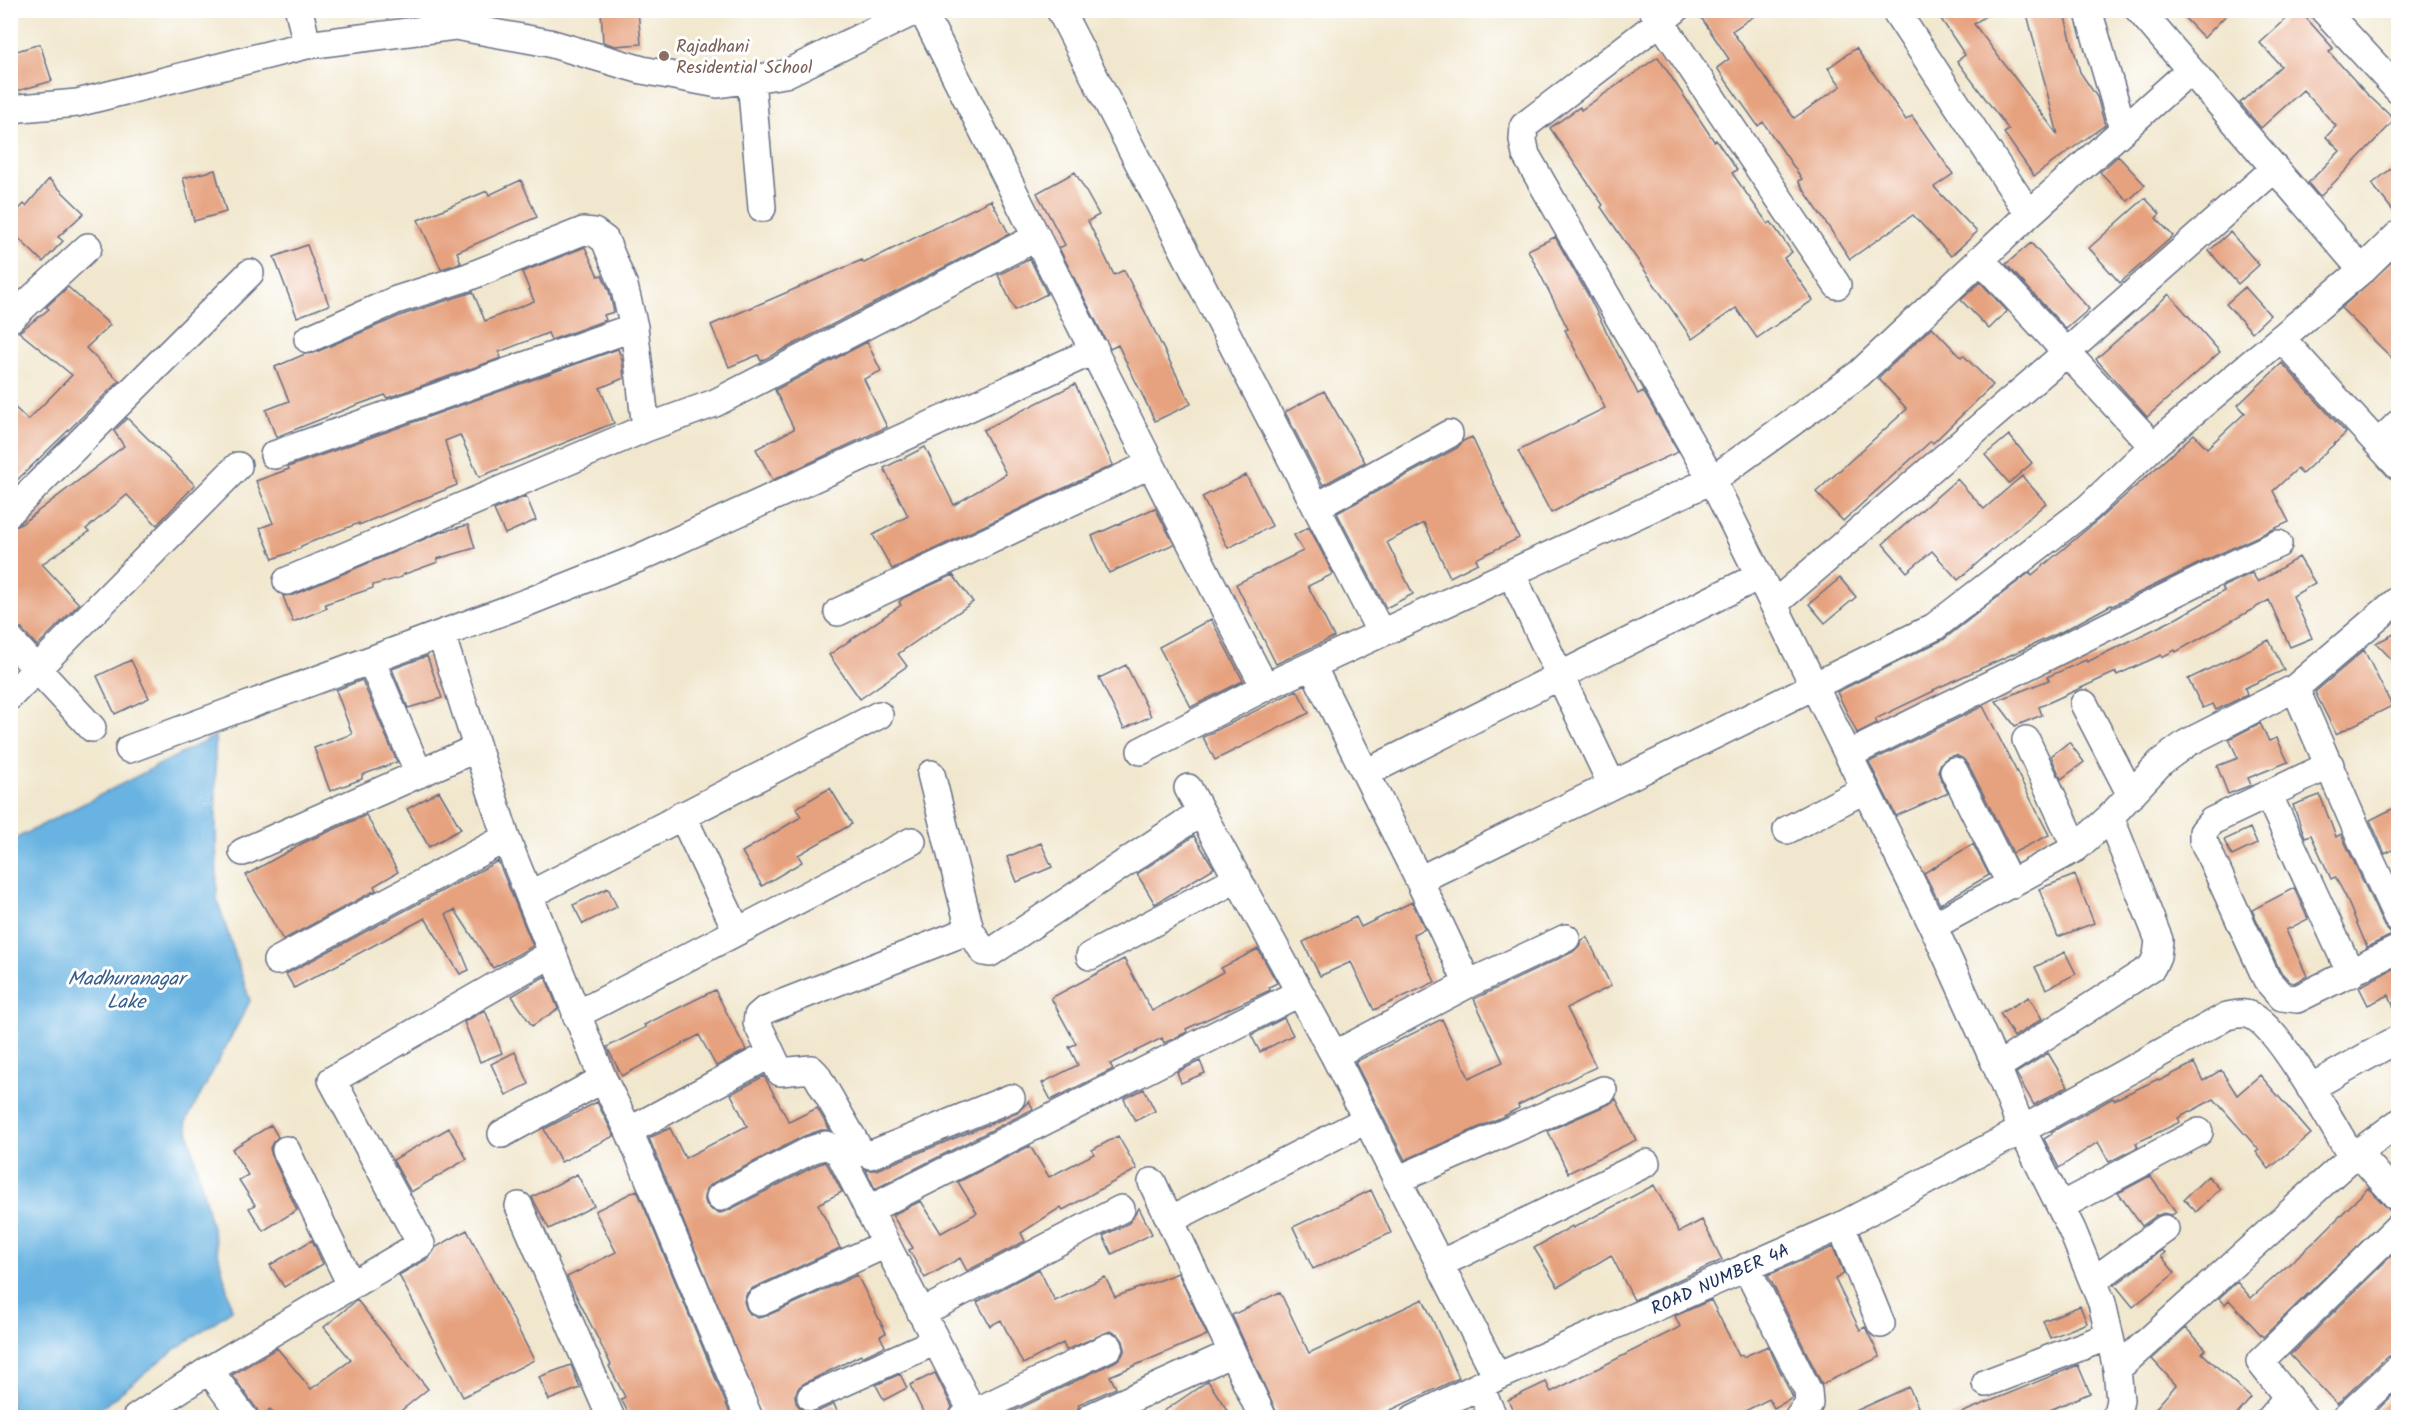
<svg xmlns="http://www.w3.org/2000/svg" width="2409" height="1428" font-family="Kalam,sans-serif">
  <rect width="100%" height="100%" fill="#fff"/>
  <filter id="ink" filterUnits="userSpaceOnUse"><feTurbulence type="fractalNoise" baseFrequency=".0167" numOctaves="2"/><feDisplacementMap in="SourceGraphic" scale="12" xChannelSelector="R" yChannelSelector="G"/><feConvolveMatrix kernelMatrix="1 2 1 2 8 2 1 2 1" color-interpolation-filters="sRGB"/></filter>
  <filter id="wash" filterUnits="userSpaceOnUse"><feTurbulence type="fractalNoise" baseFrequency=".008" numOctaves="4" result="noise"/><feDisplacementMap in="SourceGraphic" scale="24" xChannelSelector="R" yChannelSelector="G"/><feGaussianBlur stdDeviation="1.35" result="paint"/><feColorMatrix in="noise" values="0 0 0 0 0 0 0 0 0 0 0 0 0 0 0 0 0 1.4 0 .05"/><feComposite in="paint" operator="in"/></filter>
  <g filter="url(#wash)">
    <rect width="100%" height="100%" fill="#f1e7ce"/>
    <path fill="#68b3e1" stroke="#4271a0" stroke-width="1.5" d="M215,736L217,899L250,1001L186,1122L232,1310L173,1351L90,1417H11V841Z"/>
    <g id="blocks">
      <path fill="#e6a27f" d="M601,10H638L641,44L615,46L603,42Z
        M1696,10H1763L1732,31L1794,118L1841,86L1828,68L1856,48L1906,120L1912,116L1953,174L1934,187L1977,232L1951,256L1913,215L1850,259L1798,181L1802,179L1763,122L1758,126L1717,68L1729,59Z
        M1935,10H1994L1974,24L2058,135L2026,10H2063L2080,72L2097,97L2105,125L2034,176L2004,133L2009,130L1957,61L1965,55Z
        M2177,10H2231L2204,38Z
        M2296,10H2299L2333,48L2329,52L2367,94L2395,120L2320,197L2308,183L2340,151L2326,137L2336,126L2303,90L2261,128L2240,103L2281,66L2260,43Z
        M40,44L52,81L10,93V53Z
        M1658,57L1714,141L1716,140L1737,170L1732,173L1768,224L1771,222L1792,252L1784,258L1813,300L1757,338L1736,308L1692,339L1601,207L1603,205L1550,128L1580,107L1581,110Z
        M2118,156L2145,185L2128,201L2100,172Z
        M2398,163V217L2372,184Z
        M215,170L226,212L194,221L183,178Z
        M1075,172L1099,215L1088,221L1114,275L1124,270L1191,404L1155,421L1118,345L1110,349L1059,248L1065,245L1037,193Z
        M49,179L84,213L58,237L63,241L43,262L10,230V218L24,204L26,206Z
        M521,180L537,217L457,252L461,263L441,269L418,220L487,191L489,195Z
        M2145,198L2160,214L2156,218L2173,236L2120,283L2089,248Z
        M991,200L1009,234L761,361L758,355L729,367L711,325L862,260L864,263Z
        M2230,232L2259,265L2238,284L2209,251Z
        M1555,237L1589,297L1638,394L1643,391L1678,452L1604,485L1551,513L1518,451L1605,408L1565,330L1568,329L1528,250Z
        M2031,243L2089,309L2066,329L2006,264Z
        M307,245L329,305L297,317L274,257Z
        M585,247L598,276L602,275L609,291L614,312L604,315L606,320L551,340L548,333L499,352L501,358L387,398L385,395L354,406L276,437L266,410L289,401L275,367L305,354L314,353L402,315L473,292L485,321L534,301L522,272Z
        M2398,256V364L2341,308Z
        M1030,259L1047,294L1015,310L998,275Z
        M1980,282L2007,311L1989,329L1961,300Z
        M68,287L110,325L86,348L119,381L10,487V403L28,420L72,375L19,332L49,309L46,307Z
        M2245,287L2270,315L2252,332L2226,304Z
        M2169,294L2220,352L2147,417L2096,359Z
        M1932,327L1961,357L1963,355L1993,385L1933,443L1931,441L1843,521L1816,492L1907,409L1878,378Z
        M867,342L881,371L864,379L887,427L773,480L756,449L794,429L775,390Z
        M618,349L622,360L624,378L600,388L614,423L479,477L460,435L445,441L457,485L359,525V523L301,546V548L273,559L260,528L273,523L256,481L289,469L288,467Z
        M2282,363L2346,433L2302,474L2297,469L2273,491L2289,522L2206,560L2112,606L2111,605L2061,632L1933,690L1934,691L1875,719L1877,723L1857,733L1837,692L1944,639L2030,572L2032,575L2099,519L2194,434L2207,448L2245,413L2238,405Z
        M1075,384L1113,465L892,569L873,535L908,516L884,468L925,447L954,505L1006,474L983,430Z
        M1324,391L1365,462L1323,485L1285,412Z
        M127,418L195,485L157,525L127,495L86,529L89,532L42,564L79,604L37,646L22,629L10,623V529L21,524L124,446L114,431Z
        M2009,435L2032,463L2009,483L1985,455Z
        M1472,437L1519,538L1476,559L1478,563L1450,577L1424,523L1387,542L1413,594L1386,608L1337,513L1457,448L1463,441Z
        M1246,475L1272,526L1228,548L1202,497Z
        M2022,476L2046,503L1958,580L1932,551L1907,572L1883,544L1957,479L1984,509Z
        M526,496L536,520L505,534L494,510Z
        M1155,508L1174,544L1109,573L1092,536Z
        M468,525L475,548L437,559L438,562L402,575V577L373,585V588L325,604L327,608L293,622L283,596L293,595L441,532Z
        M1309,527L1333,574L1308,586L1334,637L1276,664L1236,584L1303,551L1294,535Z
        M2299,557L2315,583L2293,596L2312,638L2290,647L2269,600L2176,652L2175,650L2162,657L2161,655L2117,675L2116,672L2039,707L2042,715L2015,726L1996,701L2049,680L2047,677L2086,660L2087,662L2177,618L2224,591L2222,587L2252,573L2258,582Z
        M953,575L973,602L898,654L907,666L860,699L829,655L901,605L899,602L903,598Z
        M1840,578L1856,597L1825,623L1809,604Z
        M1211,619L1243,681L1191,707L1159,647Z
        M2398,632V666L2376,643Z
        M2269,640L2284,670L2245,688L2247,695L2216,710L2213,704L2203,708L2188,679Z
        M2364,650L2392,706L2336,734L2315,692Z
        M427,656L442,698L408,708L392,669Z
        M131,660L149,698L115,714L97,676Z
        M1126,665L1151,716L1124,729L1099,678Z
        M362,680L397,762L362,775V779L330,791L314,748L352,734L336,690Z
        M1297,690L1309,713L1215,760L1203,737Z
        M1983,706L2049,835L2013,853L1968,764L1962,758L1956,755L1948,757L1941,763L1938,771L1940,777L1948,793L1896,816L1869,762Z
        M2260,723L2269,741L2277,738L2288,762L2248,778L2251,785L2228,794L2217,766L2238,758L2229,739Z
        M2069,742L2084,762L2061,779L2051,756Z
        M830,788L852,824L798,855L802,862L762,886L742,852L801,817L796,808Z
        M439,791L461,829L429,847L407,809Z
        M2320,795L2336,837L2341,834L2384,926L2392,935L2367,947L2345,895L2335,877L2331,879L2311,835L2305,837L2293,805Z
        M2398,806V847L2385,854L2370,820Z
        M366,815L398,872L374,886L376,890L283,940L246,875L303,843Z
        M2250,828L2257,844L2232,856L2224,840Z
        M1194,836L1214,868L1155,904L1137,874Z
        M1041,843L1052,867L1017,882L1007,857Z
        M1973,844L1989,875L1940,904L1924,873Z
        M498,861L533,946L493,968L455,910L446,914L469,970L460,974L425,918L294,988L286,974Z
        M2075,875L2094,923L2058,937L2039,889Z
        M608,888L617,907L583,924L573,905Z
        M2294,888L2308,919L2286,930L2307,976L2294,983L2290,982L2280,971L2252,910Z
        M1412,902L1425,929L1413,934L1435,982L1374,1010L1351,962L1320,976L1303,942L1356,917L1361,927Z
        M1587,937L1611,986L1567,1008L1596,1067L1518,1105L1519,1108L1502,1117L1405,1160L1355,1062L1442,1019L1469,1078L1503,1062L1474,999L1573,952L1579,946L1582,940Z
        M1258,949L1277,983L1269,987L1270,990L1186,1029L1187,1032L1164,1043L1162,1038L1110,1064L1113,1069L1051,1100L1042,1083L1078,1065L1069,1047L1076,1044L1051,998L1124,959L1152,1011L1223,972L1221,968Z
        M2065,952L2076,974L2046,989L2035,967Z
        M2398,966V1017L2389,995L2368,1005L2359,987Z
        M545,976L558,1009L532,1026L512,996Z
        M715,990L746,1050L716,1066L699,1035L622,1076L607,1047L646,1027L644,1025Z
        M2029,997L2042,1019L2014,1037L2000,1013Z
        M485,1010L502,1053L480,1062L464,1022Z
        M1284,1018L1293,1035L1260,1052L1251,1035Z
        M515,1052L529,1084L506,1095L491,1064Z
        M2048,1053L2068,1086L2034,1105L2016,1073Z
        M1200,1061L1205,1073L1181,1083L1177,1072Z
        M2194,1063L2203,1081L2221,1070L2237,1095L2260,1075L2311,1134L2269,1169L2256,1152L2259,1150L2214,1099L2178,1118L2180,1122L2136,1143L2138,1147L2109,1162L2098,1142L2059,1168L2044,1139L2052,1134L2051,1132L2113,1098L2114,1100L2158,1079L2159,1081Z
        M764,1076L789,1122L817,1108L830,1130H821L804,1136L713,1183L706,1189L704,1197L706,1204L712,1210L720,1213L727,1211L817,1165L825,1162L827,1164L842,1192L818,1204L840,1248L753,1288L747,1293L744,1301L746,1308L750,1314L758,1318L766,1316L857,1275L886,1333L880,1336L885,1346L862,1357L861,1355L805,1383L799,1387L795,1395L796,1403L802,1410L810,1413L817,1412L834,1404L840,1418H764L649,1138L670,1128L685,1158L747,1126L731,1094Z
        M1144,1089L1155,1111L1135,1121L1124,1099Z
        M1616,1099L1636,1140L1568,1173L1548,1131L1609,1104Z
        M1029,1101L1033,1109L875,1189L866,1170H876L1017,1113Z
        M597,1102L614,1136L561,1162L544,1129Z
        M271,1125L278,1137L273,1142L270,1148L272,1156L297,1210L263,1231L249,1208L255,1205L239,1180L248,1175L232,1149Z
        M449,1128L467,1159L411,1192L393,1160Z
        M1118,1136L1137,1169L1063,1210L1061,1207L1021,1233L1025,1241L967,1271L960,1258L925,1278L909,1250L913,1248L892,1215L921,1201L941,1233L977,1213L958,1182L1030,1146L1049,1177L1094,1154L1092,1150Z
        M577,1174L594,1206L549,1229L532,1197Z
        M2150,1176L2176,1212L2172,1215L2164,1213L2156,1216L2142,1226L2118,1193Z
        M2208,1176L2220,1189L2196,1212L2184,1199Z
        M1654,1185L1679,1232L1702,1220L1722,1260L1634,1300L1611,1255L1558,1287L1534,1248L1572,1226L1573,1228Z
        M2368,1188L2392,1213L2263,1337L2229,1300L2225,1304L2219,1298L2237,1282L2251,1298L2314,1242Z
        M637,1190L732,1418H631L621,1399L625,1397L609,1366L611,1365L567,1277L616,1252L595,1211Z
        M1371,1190L1391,1233L1313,1269L1293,1227Z
        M1139,1208L1152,1234L1112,1254L1103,1236L1129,1223Z
        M467,1230L534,1360L463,1397L399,1275L429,1258L436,1247Z
        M312,1240L323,1264L284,1287L270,1265Z
        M1833,1247L1844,1274L1835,1279L1860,1330L1865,1327L1880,1357L1822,1384L1768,1275Z
        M2398,1249V1354L2387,1357L2337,1404L2290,1355Z
        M2162,1250L2165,1253L2161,1256L2175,1273L2133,1307L2115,1285Z
        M1039,1269L1055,1301L1105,1277L1115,1297L1178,1273L1207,1335L1110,1376L1116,1388L1079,1404L1076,1418H1000L1116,1361L1122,1356L1125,1349L1123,1341L1118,1334L1110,1331L1066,1350L1063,1343L1023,1364L1001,1320L990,1326L977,1302Z
        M1280,1292L1309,1353L1423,1299L1459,1378L1374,1418H1279L1232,1315Z
        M357,1300L428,1389L392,1418H277L270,1409L260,1418L257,1409L232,1375L277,1348L311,1389L351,1360L324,1327Z
        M1711,1300L1739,1356L1742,1355L1743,1357L1768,1346L1793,1398L1774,1408L1769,1399L1731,1418H1517L1508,1400L1546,1382L1551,1392L1680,1327L1675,1316Z
        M2080,1306L2087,1323L2050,1338L2043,1321Z
        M2186,1328L2206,1349L2202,1353L2251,1398L2234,1418H2147L2176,1385L2152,1359Z
        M571,1365L580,1388L549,1400L539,1377Z
        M2078,1365L2090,1393L2031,1418H1949Z
        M935,1373L952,1407L947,1418H926L910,1385Z
        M900,1374L907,1388L884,1400L876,1385Z
        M1208,1381L1227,1410L1217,1418H1154Z
        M1909,1387L1918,1407L1895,1418H1840Z
        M2398,1390V1418H2369Z"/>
    </g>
  </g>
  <g filter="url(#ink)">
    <use href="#blocks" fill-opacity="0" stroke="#666f85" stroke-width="1.5"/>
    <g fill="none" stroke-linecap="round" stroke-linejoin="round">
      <g stroke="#666f85" stroke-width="30">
        <path id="minor" d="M299,10L307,45
          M922,10C1037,236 1148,463 1265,687
          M1060,10L1381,633
          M1653,10L1837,285
          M1675,10L1524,126L1523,140L1526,155L1712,480L1933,926L1997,1067L2022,1130L2072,1230L2102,1303L2117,1369L2120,1400L2116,1418
          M1895,10L2029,214
          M2088,10L2123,129
          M2139,10L2362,270
          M2324,10L2398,90
          M751,79L762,208
          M10,109L77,103L307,45L455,26L549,43L642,70L718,84L785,74L917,10
          M1980,259L2153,446
          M10,319L88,247
          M2281,338L2398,466
          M308,339L396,300L468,277L583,231L594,232L605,240L624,286L634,327L646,428
          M2379,443L2398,424
          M274,455L634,327
          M1316,507L1449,434
          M10,512L250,273
          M1511,573L1611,783
          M287,581L646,428L715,403L1037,237
          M1774,604L2066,353L2273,170
          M838,612L1149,465
          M441,634L506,838L603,1079L629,1131L749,1418
          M10,640L92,728
          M371,660L419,774
          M1312,666L1419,880L1468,984
          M2295,688L2363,844L2398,919
          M10,696L238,466
          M2084,704L2131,795
          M2026,740L2076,848
          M129,749L528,602L639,558L1095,350
          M1141,751L1265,687L1712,480L1859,374L2029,214L2189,71
          M1848,755L2213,574L2278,544
          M2330,765L2212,821L2203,832V840L2267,980L2282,997L2297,999L2398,949
          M1954,771L2011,885
          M1366,773L1759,576
          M931,774L970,930L984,952L990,953L1200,813
          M1188,788L1334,1055L1497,1377
          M2268,794L2351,974
          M682,815L737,931
          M1787,830L1864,790
          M243,852L477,748
          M1419,880L1934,627L2088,508L2153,446L2362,270L2398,235
          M529,895L879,715
          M1933,926L2076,848L2110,817L2161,762L2187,743L2295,688L2398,600
          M970,930L765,1010L758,1016L757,1023L780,1072L811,1069L816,1074L859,1149L870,1155L1011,1098
          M1090,956L1238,878
          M277,961L506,838
          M576,1015L912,841
          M1334,1055L1468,984L1566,938
          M1997,1067L2152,967L2157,956L2159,940L2110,817
          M2310,1088L2398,1039
          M629,1131L771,1054
          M502,1134L603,1079
          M286,1150L351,1285
          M2359,1154L2398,1198
          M1397,1180L1603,1090
          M1152,1182L1263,1418
          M720,1197L811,1150L826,1145L839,1152L973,1413
          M519,1206L611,1418
          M2061,1206L2199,1132
          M868,1210L1299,993
          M1170,1220L1366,1120
          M1841,1226L1881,1324
          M1440,1264L1646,1163
          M1746,1267L1808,1391L1809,1404L1798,1418
          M2093,1281L2165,1229
          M760,1302L886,1244
          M921,1313L1121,1209
          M2117,1369L2352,1157L2398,1123
          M209,1370L244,1418
          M1986,1383L2109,1336
          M1479,1386L1494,1418
          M811,1397L936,1341
          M1091,1417L1232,1353
          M136,1418L209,1370L421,1244L332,1080L553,953
          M963,1418L1109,1347
          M1414,1418L1497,1377L1841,1226L2022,1130L2227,1016C2233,1015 2240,1013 2246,1014C2275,1018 2335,1129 2352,1157
          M2270,1418L2288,1397
          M2304,1418L2260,1362L2398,1227
          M2345,1418L2398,1369"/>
      </g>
      <use href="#minor" stroke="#fff" stroke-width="27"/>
    </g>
  </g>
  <circle fill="#8d6e63" stroke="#fff" stroke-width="2" cx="664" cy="56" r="6"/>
  <g text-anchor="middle" stroke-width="6" stroke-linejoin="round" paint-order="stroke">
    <g font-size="18" fill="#785e54" stroke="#fff" text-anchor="start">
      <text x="676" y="52">Rajadhani<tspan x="676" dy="21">Residential School</tspan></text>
    </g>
    <g font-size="18" fill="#1b2f5e" stroke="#fff">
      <text transform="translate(1720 1279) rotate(-24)" y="6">ROAD NUMBER 4A</text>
    </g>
    <g font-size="20" font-style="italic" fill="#365d8c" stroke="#fff">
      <text x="126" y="985">Madhuranagar<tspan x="126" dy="23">Lake</tspan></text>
    </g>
  </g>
  <rect width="2409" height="1428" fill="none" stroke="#fff" stroke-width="36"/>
</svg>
